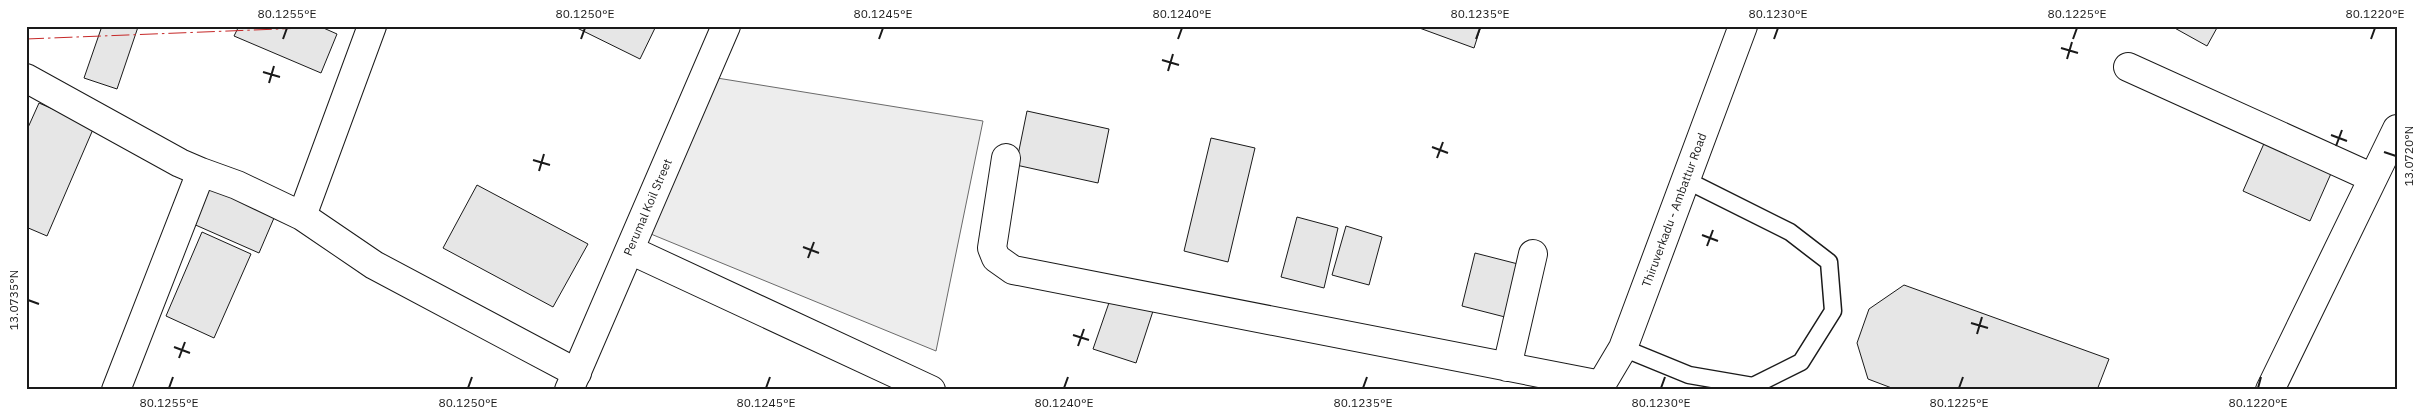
<svg xmlns="http://www.w3.org/2000/svg" width="2423" height="416" font-family="'IBM Plex Sans',sans-serif">
  <rect width="100%" height="100%" fill="#fff"/>
  <path fill="#ededed" stroke="#6a6a6a" d="M717,78L983,121L936,351L646,232Z"/>
  <path fill="#e6e6e6" stroke="#1a1a1a" d="M102,26L138,27L117,89L84,78Z
    M239,26H319L337,34L321,73L234,36Z
    M573,26H656L640,59Z
    M1414,26H1481L1474,48Z
    M2171,26H2218L2207,46Z
    M39,103L94,127L47,236L26,227V132Z
    M1027,111L1109,129L1098,183L1016,165Z
    M1211,138L1255,148L1228,262L1184,251Z
    M2266,139L2333,169L2310,221L2243,191Z
    M210,181L277,211L259,253L191,223Z
    M477,185L588,244L553,307L443,248Z
    M1297,217L1338,228L1324,288L1281,277Z
    M1346,226L1382,237L1369,285L1332,275Z
    M202,232L251,254L214,338L166,316Z
    M1475,253L1518,264L1505,317L1462,306Z
    M1904,285L2109,359L2097,390H1897L1868,379L1857,343L1869,309Z
    M1112,294L1154,308L1136,363L1093,349Z"/>
  <g fill="none" stroke-linecap="round" stroke-linejoin="round">
    <g stroke="#1a1a1a" stroke-width="19">
      <path id="lane" d="M1623,348L1689,375L1753,386L1801,362L1833,311L1829,262L1790,232L1686,180"/>
    </g>
    <g stroke="#1a1a1a" stroke-width="30">
      <path id="street" d="M372,26L302,216L374,265L577,373
        M2128,67L2373,178
        M26,78L180,163L201,172L116,390
        M1006,158L992,248L996,258L1013,270L1601,385
        M201,172L237,185L302,216
        M630,250L931,390
        M1507,367L1533,254
        M2270,390L2397,129"/>
    </g>
    <g stroke="#1a1a1a" stroke-width="30">
      <g id="secondary">
        <path id="s1" d="M569,390L726,26"/>
        <path id="s2" d="M1598,390L1623,348L1743,26"/>
      </g>
    </g>
    <use href="#lane" stroke="#fff" stroke-width="16"/>
    <use href="#street" stroke="#fff" stroke-width="28"/>
    <use href="#secondary" stroke="#fff" stroke-width="28"/>
    <path stroke="#c62828" stroke-width="1" stroke-dasharray="18 4 2.5 4" stroke-linecap="butt" d="M26,39L355,26"/>
  </g>
  <path fill="none" stroke="#1a1a1a" stroke-width="2" d="M283,39L287,28M581,39L585,28M879,39L883,28M1178,39L1182,28M1476,39L1480,28M1774,39L1778,28M2073,39L2077,28M2371,39L2375,28M2061,48L2078,53M2067,59L2072,42M1162,60L1179,65M1168,71L1173,54M263,72L280,77M269,83L274,66M2331,135L2347,141M2336,146L2342,130M1432,147L1448,153M2384,152L2396,156M1437,158L1443,142M533,160L550,165M539,171L544,154M1702,235L1718,241M1707,246L1713,230M803,247L819,253M808,258L814,242M28,300L39,304M1971,323L1988,328M1977,334L1982,317M1073,335L1089,340M1078,346L1084,329M174,347L190,353M179,358L185,342M169,388L173,377M468,388L472,377M766,388L770,377M1064,388L1068,377M1363,388L1367,377M1661,388L1665,377M1959,388L1963,377M2258,388L2261,377"/>
  <g text-anchor="middle" stroke-width="4" stroke-linejoin="round" paint-order="stroke">
    <g font-size="12" fill="#1a1a1a" stroke="#fff">
      <text dy="4" stroke="none"><textPath href="#s1" startOffset="199">Perumal Koil Street</textPath></text>
      <text dy="4" stroke="none"><textPath href="#s2" startOffset="196">Thiruverkadu - Ambattur Road</textPath></text>
    </g>
  </g>
  <rect width="2423" height="416" fill="none" stroke="#ffffff" stroke-width="55"/>
  <rect x="28" y="28" width="2368" height="360" fill="none" stroke="#1a1a1a" stroke-width="2"/>
  <g font-size="12" text-anchor="middle" fill="#1a1a1a">
    <text x="287" y="18">80.1255°E</text>
    <text x="585" y="18">80.1250°E</text>
    <text x="883" y="18">80.1245°E</text>
    <text x="1182" y="18">80.1240°E</text>
    <text x="1480" y="18">80.1235°E</text>
    <text x="1778" y="18">80.1230°E</text>
    <text x="2077" y="18">80.1225°E</text>
    <text x="2375" y="18">80.1220°E</text>
    <text transform="translate(2409 156) rotate(-90)" y="4">13.0720°N</text>
    <text transform="translate(14 300) rotate(-90)" y="4">13.0735°N</text>
    <text x="169" y="407">80.1255°E</text>
    <text x="468" y="407">80.1250°E</text>
    <text x="766" y="407">80.1245°E</text>
    <text x="1064" y="407">80.1240°E</text>
    <text x="1363" y="407">80.1235°E</text>
    <text x="1661" y="407">80.1230°E</text>
    <text x="1959" y="407">80.1225°E</text>
    <text x="2258" y="407">80.1220°E</text>
  </g>
</svg>
